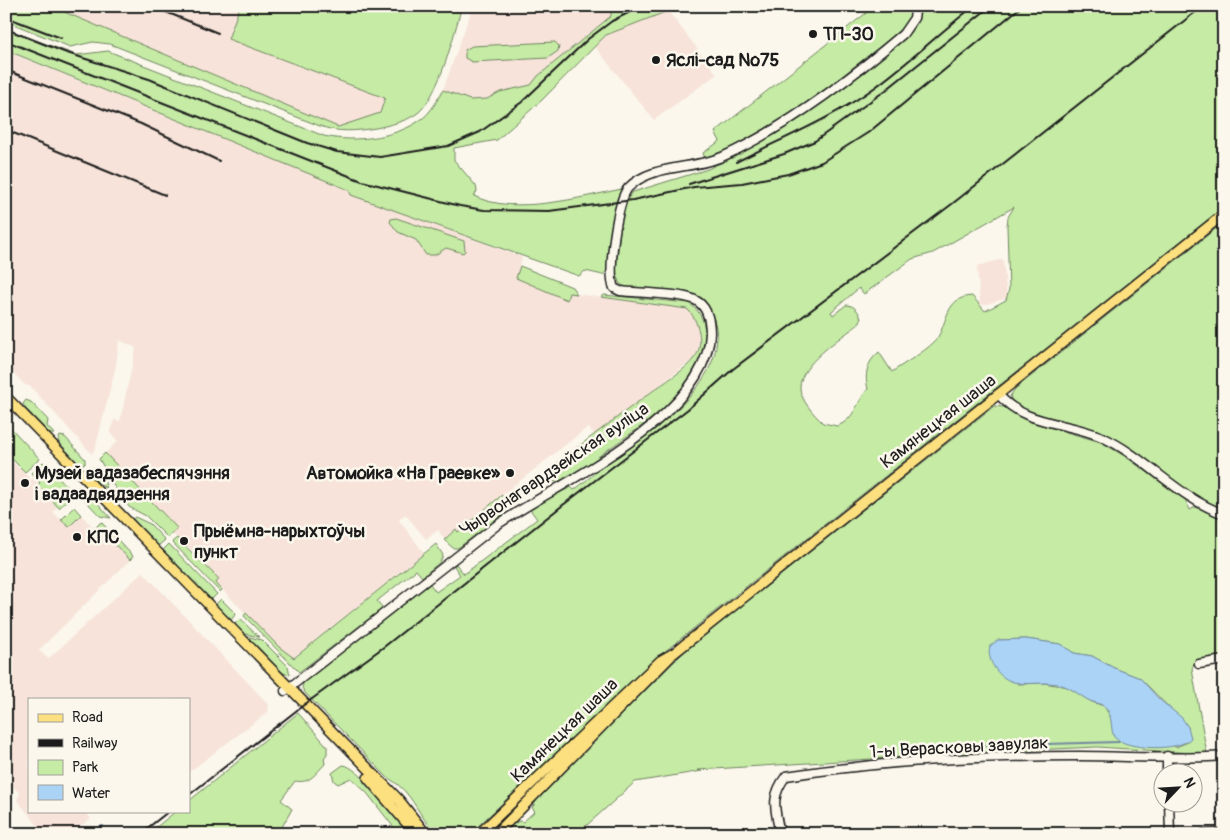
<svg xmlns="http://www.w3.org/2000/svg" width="1230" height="840" font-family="Pangolin,sans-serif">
  <rect width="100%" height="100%" fill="#fbf7ec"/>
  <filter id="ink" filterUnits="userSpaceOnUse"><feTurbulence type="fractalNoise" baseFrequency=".02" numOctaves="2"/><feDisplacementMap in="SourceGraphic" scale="10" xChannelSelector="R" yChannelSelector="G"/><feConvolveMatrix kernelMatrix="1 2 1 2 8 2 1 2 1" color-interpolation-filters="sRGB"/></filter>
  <g filter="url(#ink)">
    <path fill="#f7e3d9" d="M50,6H240L228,39L385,98L380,113L338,127Z
      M473,6H611V16L539,76L531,85L500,92L487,99L470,100L443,90Z
      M668,11L717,74L654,120L595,47L606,35Z
      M6,51L349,190L351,195L522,257L516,278L567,300L569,293L687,309L694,314L700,339L696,357L595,435L588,427L487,507L471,521L473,523L469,527L467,525L458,532L456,530L445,540L438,530L426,539L405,514L399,520L424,553L293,658L279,647L216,583L219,579L188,547L184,545L172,533L169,536L101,464L99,459L118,441L110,433L114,420L120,421L136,348L119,340L116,365L96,446L92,454L30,386L25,385L6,365V204L10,179L6,178Z
      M1003,259L1007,298L980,306L977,266Z
      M6,455L31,480L34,478L38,483L37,486L57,507L53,512L68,527L81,515L93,527L97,526L130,560L39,650L48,659L143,572L269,705L268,712L189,772V699H29V811H84L91,819L67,834H45L17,800L20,793L6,780Z"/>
    <path fill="#c5eba5" stroke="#708460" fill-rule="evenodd" d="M6,6H50L338,127L380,113L385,98L228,39L240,6H462C454,34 440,93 419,112C408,121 390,125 376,128C357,131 338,133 320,126L110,44L93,42L70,47L6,21Z
      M611,6H697L668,11L606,35L542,100L497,140L454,148V160L476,186L477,191L474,196C514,216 581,197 622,189L617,199L607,270L603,275L585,271L579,276L351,195L349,190L6,50V29L76,55L108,51L324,136C354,143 398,138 423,118C432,111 437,100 443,90L470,100L487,99L500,92L531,85L538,76L611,16Z
      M875,6H899L903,11L912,6L910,18L896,34L801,108L727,150L705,159L703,153L720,141L715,132Z
      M921,6H1224V207L664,652L476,828L467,834H438C416,816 415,793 388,778L305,693L302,688L303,683L430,584L436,592L460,575L454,566L456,564L464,574L537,519L529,508L571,487L574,490C588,480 595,472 607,463C647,435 730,383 715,323C712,314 708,304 700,298C680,283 635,297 619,283L616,271L621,218L626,200L633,192L708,169L777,133L805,115L910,33L918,22ZM1014,207L1008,217L1007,226L1009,289L1006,300L985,311L972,296C943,297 948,328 934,342C923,353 906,362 892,372L879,352C867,362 864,374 868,389C856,402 855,420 837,426L823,423C814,415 800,399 800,388C799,364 842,337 859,324L861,319C859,311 854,305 846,305L833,315L831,312L859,288L864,294L912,259L933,253Z
      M555,42L559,46L558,51L548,58L472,62L465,58V50L472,46Z
      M396,218L464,241L465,251L463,253L446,248L435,255H426L416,240L398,232L390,222L391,219Z
      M1224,222V511C1177,489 1141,447 1093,429C1075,422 1014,416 1010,396L1015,389Z
      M520,266L572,287L577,294L569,293L567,300L516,278Z
      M604,295L689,303C699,310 704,319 705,332C710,383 646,423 610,448C593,460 573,481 551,482L547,475L551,468C584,442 616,418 650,393C664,382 685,371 695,357C705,345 698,318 687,309L601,297Z
      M26,400L31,402L48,420L47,426L54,434H50L25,408L23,404Z
      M994,406L1004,407L1028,421L1101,442L1126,457L1185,499L1190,510L1195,507L1224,517V656L1195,661L1192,669L1207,754L1097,747L966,753L698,770L702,771L635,782L577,834H503L514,823L520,821L523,822L535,811L532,808L540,795L686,650ZM1026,639L1060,644L1074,653L1092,656L1114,668L1140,678L1188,727V742L1176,747L1111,718L1104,706L1092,702L1068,687L1044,683L1018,684L998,640Z
      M8,425L40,459L25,472L6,453V428Z
      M60,436L65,437L85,459V464H78L58,441Z
      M105,453L177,528L168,538L146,516L129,507L104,472L105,469L99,459Z
      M43,462L74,494L59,508L38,485L40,483L31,473Z
      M93,467L104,479L107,489L92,478L90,472Z
      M502,495L507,502L506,510L502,515L458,548H453L444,540L456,529L458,532L467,525L469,527L473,524L471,521Z
      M87,496L92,497L111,518L100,516L85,500Z
      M74,507L81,515L69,527L61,520Z
      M135,517L150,524L165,540L158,546L132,521Z
      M101,522L133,556L130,560L97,526Z
      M177,538L219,579L216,583L222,590L220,592L172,542Z
      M169,544L217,594L210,601L162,551Z
      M436,544L443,555L440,562L422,577L416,570L377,601L383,608L299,672L244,616L246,613L279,647L294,658Z
      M221,599L236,614L230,621L215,605Z
      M240,619L259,637L241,633L234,625Z
      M245,636L262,640L288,666L290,675L280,672Z
      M298,713L327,746V754L324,758L325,764C315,774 310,784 295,781L281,800L292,809L278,834H148L176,811H189V801Z
      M343,765C358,765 400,820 410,834H399L367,793L351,778L338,784L334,781L332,773Z"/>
    <path fill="#abd3f6" stroke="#728a9f" d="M1026,639L1060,644L1074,653L1092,656L1114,668L1140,678L1160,700L1182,718L1188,727L1191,738C1179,752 1127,750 1114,737C1110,728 1113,716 1106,708C1101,703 1094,703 1088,700C1077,694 1071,687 1058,684C1034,680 1010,692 994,667C990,660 988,653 990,646L998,640Z"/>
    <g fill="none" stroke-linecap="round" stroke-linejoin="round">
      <path stroke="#728a9f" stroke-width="2" d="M979,746L1119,742
        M83,834L103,826"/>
      <g stroke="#1c1c1c" stroke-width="11">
        <path id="minor" d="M998,394C1025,426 1066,421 1102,437C1146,457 1178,498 1224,514
          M1199,664L1224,660
          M285,691L497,525C558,483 708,418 710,333C710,321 707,306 695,300C682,293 637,293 620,291L614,288C607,273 617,201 628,188C652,163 695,170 724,156C787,127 850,79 903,34L914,18L916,6
          M1167,756V772
          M1169,802L1170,834
          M780,834C775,809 770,797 786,776C883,761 982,756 1079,756C1127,756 1176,760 1224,756
          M1203,834L1224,833"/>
      </g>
      <g stroke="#1c1c1c" stroke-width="12">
        <path id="major" d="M6,397L399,800L426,834
          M368,778L416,834
          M479,834L660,661L674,653L1224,214
          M496,834L671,656"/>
      </g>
      <use href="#minor" stroke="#fbf7ec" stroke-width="8"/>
      <use href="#major" stroke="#fce080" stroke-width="9"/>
      <path stroke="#1c1c1c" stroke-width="2" d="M151,6L218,33
        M6,17L61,38
        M6,29L64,52L149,79L307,143L337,152L380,157L448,146L480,132L522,102L588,39L612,21L642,6
        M6,41L362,181L460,206L484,210L549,211L633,200L694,187L742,183L788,174L822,162L869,132L1022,6
        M6,70L141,124L219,161
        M6,130L165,195
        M736,162C783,138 831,119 874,88C909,63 940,32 974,6
        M689,184L784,154L815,141L886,90L991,6
        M189,795L301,707L385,646L563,505L688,409L733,369L952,204L1203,6
        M140,834L169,811"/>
    </g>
  </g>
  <g fill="#1c1c1c" stroke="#fbf7ec" stroke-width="2">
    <circle cx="813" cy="34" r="5"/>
    <circle cx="656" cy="60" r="5"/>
    <circle cx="510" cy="473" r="5"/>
    <circle cx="25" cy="483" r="5"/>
    <circle cx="77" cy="537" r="5"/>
    <circle cx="184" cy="541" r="5"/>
  </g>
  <g text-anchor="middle" stroke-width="5" stroke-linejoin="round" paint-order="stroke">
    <g font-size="18" font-weight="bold" fill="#1c1c1c" stroke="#fbf7ec" text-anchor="start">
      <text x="823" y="40">ТП-30</text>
      <text x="666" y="66">Яслі-сад №75</text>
      <text x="35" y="479">Музей вадазабеспячэння<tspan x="35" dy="21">і вадаадвядзення</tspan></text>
      <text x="500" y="479" text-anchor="end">Автомойка «На Граевке»</text>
      <text x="194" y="537">Прыёмна-нарыхтоўчы<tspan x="194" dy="21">пункт</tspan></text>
      <text x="87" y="543">КПС</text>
    </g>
    <g font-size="18" fill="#1c1c1c" stroke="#fbf7ec">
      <text transform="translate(938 421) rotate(-38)" y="6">Камянецкая шаша</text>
      <text transform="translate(554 469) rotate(-34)" y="6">Чырвонагвардзейская вуліца</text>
      <text transform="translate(564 730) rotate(-44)" y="6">Камянецкая шаша</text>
      <text transform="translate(959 747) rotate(-3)" y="6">1-ы Верасковы завулак</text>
    </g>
  </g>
  <rect width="1230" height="840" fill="none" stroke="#fbf7ec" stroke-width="25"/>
  <rect x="12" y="12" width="1205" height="815" fill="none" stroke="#1c1c1c" stroke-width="2" filter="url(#ink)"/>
  <rect x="28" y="698" width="162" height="115" fill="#fbf7ec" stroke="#a29f99"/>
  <rect x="38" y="714" width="25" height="8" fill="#fce080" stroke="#a29f99"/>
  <text x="72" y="722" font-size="15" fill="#1c1c1c">Road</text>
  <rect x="38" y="739" width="25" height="8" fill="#1c1c1c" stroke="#a29f99"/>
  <text x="72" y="748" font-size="15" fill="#1c1c1c">Railway</text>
  <rect x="38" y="760" width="25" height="15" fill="#c5eba5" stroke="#a29f99"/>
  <text x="72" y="772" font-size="15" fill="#1c1c1c">Park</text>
  <rect x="38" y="785" width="25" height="15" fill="#abd3f6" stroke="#a29f99"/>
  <text x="72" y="798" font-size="15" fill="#1c1c1c">Water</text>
  <g transform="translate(1178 788) rotate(65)"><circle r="24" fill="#fbf7ec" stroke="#a29f99"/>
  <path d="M0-4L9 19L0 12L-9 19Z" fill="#1c1c1c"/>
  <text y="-8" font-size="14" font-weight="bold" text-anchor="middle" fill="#1c1c1c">N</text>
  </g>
</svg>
